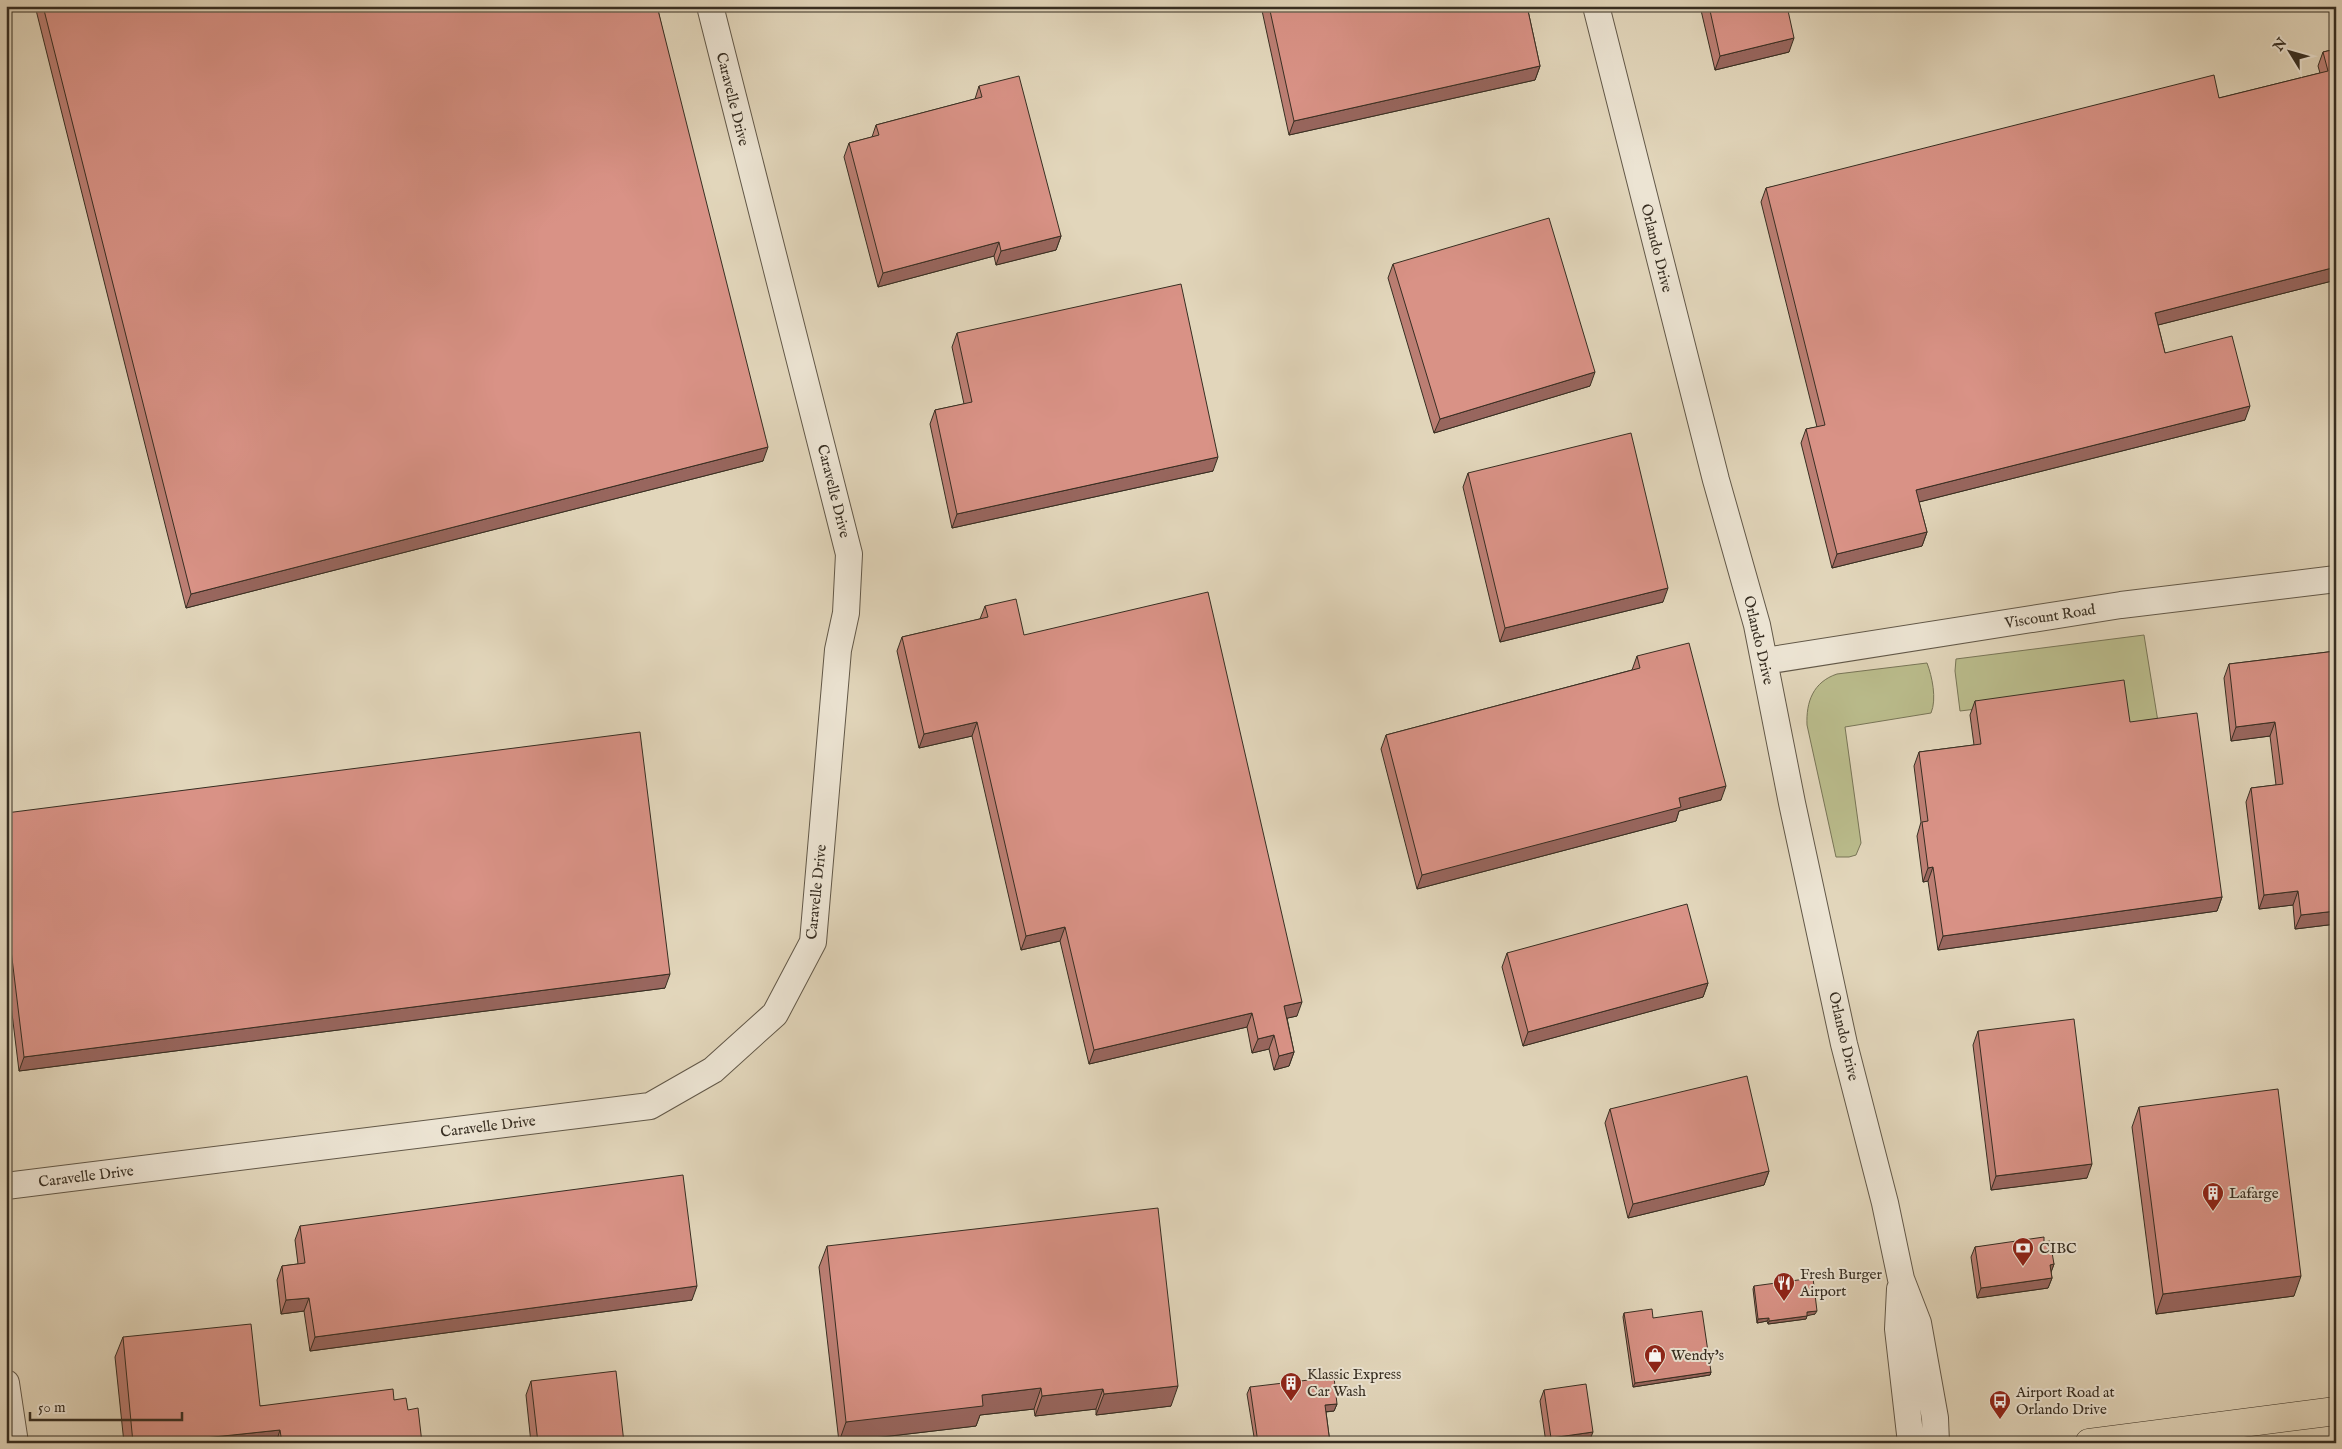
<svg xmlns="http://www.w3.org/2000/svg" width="2342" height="1449" font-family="'IM FELL English',serif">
  <rect width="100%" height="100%" fill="#e2d6bb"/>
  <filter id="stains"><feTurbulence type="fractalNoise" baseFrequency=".004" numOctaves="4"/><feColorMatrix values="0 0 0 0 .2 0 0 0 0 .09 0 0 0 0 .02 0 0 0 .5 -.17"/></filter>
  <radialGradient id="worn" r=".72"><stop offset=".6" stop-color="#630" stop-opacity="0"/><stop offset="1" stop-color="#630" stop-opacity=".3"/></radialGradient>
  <path fill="#babc8c" stroke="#787557" d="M2144,635L2159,728L2009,705L1960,711L1955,671L1956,659Z
    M1927,663C1932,676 1937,699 1931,713L1845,727L1861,843L1856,855L1849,857H1836L1807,725C1806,702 1813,682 1837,674Z"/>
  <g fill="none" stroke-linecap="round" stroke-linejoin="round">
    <g stroke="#625848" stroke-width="28">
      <path id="minor" d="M1596,6L1716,480L1757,625L1792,803L1844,1044L1885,1203L1901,1279L1918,1323L1935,1418L1936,1443
        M1765,661L2121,605L2336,579
        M6,1186L650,1106L713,1070L775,1014L813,942L838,650L846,613L849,554L710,6
        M1900,1289L1898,1329L1911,1443
        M6,1383L15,1443"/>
    </g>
    <g stroke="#372e22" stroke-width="29">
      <path id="major" d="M2089,1443L2336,1411"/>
    </g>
    <use href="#minor" stroke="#ece4d3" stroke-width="26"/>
    <use href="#major" stroke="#e2d6bb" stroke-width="28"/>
  </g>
  <path fill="#bb7e73" stroke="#372e22" d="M35,6H657L763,461L186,608Z
    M1261,6H1527L1540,66L1535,80L1289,135Z
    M1700,6H1787L1789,52L1715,70Z
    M2336,49V280L2158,325L2165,353L2245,420L1919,502L1927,532L1922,546L1832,568L1801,443L1806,429L1817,427L1761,202L1766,188L2219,98L2320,73L2318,66L2323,52Z
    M979,86L1061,236L1056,250L996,265L994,256L878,287L844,157L849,143L872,137L876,125L975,99Z
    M1393,264L1590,386L1434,433L1388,278Z
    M957,333L1213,471L952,528L930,424L935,410L964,404L952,347Z
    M1468,473L1663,602L1500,642L1463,487Z
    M985,606L1024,635L1297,1016L1287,1018L1294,1052L1289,1066L1274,1070L1269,1049L1252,1053L1247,1027L1089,1064L1060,941L1021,950L972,736L919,748L897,651L902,637L980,619Z
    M2336,651V924L2295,929L2293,905L2259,909L2246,802L2251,788L2276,785L2270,736L2231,741L2224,678L2229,664Z
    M1637,656L1721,800L1679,811L1676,821L1417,889L1381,749L1386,735L1632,670Z
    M1975,701L2130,722L2222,897L2217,911L1938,950L1928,881L1923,882L1917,836L1921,822L1914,766L1919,752L1974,745L1970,715Z
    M6,813L665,988L19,1071L6,964Z
    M1507,953L1708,983L1703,997L1523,1046L1502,967Z
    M1978,1031L2087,1178L1991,1190L1973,1045Z
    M2139,1107L2294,1296L2156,1314L2132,1127Z
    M1610,1109L1769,1171L1764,1185L1628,1218L1605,1123Z
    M300,1226L692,1300L310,1351L304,1311L281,1314L277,1280L282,1266L298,1264L295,1240Z
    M2044,1242L2054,1264L2051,1272L2052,1278L2048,1288L1977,1298L1971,1257L1975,1247Z
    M827,1246L1171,1406L1096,1415V1409L1035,1416L1034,1409L980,1415L976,1426L839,1442L819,1267Z
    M1754,1286L1815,1314L1807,1315L1806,1319L1768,1324L1767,1321L1757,1323L1753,1289Z
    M1624,1313L1653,1318L1711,1372L1710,1375L1633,1387L1623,1317Z
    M123,1337L260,1406L394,1400L408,1410L422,1443H124L115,1357Z
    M531,1381L624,1443H531L526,1395Z
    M1250,1387L1337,1404L1334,1411L1326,1412L1330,1443H1255L1247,1394Z
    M1544,1390L1589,1442L1546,1443L1540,1401Z"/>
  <path fill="#98665e" stroke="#372e22" d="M1794,38L1789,52L1715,70L1720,56Z
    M1540,66L1535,80L1289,135L1294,121Z
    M1061,236L1056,250L996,265L1001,251Z
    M999,242L994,256L878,287L883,273Z
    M2336,267V280L2150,327L2155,313Z
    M1595,372L1590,386L1434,433L1440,419Z
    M2250,406L2245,420L1911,504L1916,490Z
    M768,447L763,461L186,608L191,594Z
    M1218,457L1213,471L952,528L957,514Z
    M1927,532L1922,546L1832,568L1837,554Z
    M1668,588L1663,602L1500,642L1505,628Z
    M977,722L972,736L919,748L924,734Z
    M2275,722L2270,736L2231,741L2236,727Z
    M1726,786L1721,800L1679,811L1676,821L1417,889L1422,875L1679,798Z
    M1933,867L1928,881L1923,882L1928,868Z
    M2298,891L2293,905L2259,909L2264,895Z
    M2222,897L2217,911L1938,950L1943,936Z
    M2336,911V924L2295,929L2301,915Z
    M1065,927L1060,941L1021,950L1026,936Z
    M670,974L665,988L19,1071L24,1057Z
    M1708,983L1703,997L1523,1046L1528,1032Z
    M1302,1002L1297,1016L1279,1020L1284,1006Z
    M1252,1013L1247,1027L1089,1064L1094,1050Z
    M1274,1035L1269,1049L1252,1053L1258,1039Z
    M1294,1052L1289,1066L1274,1070L1279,1056Z
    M2092,1164L2087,1178L1991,1190L1996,1176Z
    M1769,1171L1764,1185L1628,1218L1633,1204Z
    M2054,1264L2050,1275V1265Z
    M2301,1276L2294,1296L2156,1314L2163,1294Z
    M2052,1278L2048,1288L1977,1298L1981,1288Z
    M697,1286L692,1300L310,1351L315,1337Z
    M309,1298L304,1311L281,1314L286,1300Z
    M1817,1311L1815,1314L1806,1316L1807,1312Z
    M1807,1316L1806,1319L1768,1324L1769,1321Z
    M1769,1318L1767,1321L1757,1323L1758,1319Z
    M1711,1372L1710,1375L1633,1387L1635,1383Z
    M1178,1386L1171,1406L1096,1415L1104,1394Z
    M1041,1388L1034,1409L980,1415L976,1426L839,1442L846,1422L982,1395Z
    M1103,1389L1096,1409L1035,1416L1042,1396Z
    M1337,1404L1334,1411L1322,1412L1325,1405Z
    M280,1430L276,1443H157Z
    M1593,1432L1589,1442L1549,1443L1551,1438Z"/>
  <path fill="#d99286" stroke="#372e22" d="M43,6H657L768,447L191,594Z
    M1269,6H1527L1540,66L1294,121Z
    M1709,6H1787L1794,38L1720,56Z
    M2336,49V267L2155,313L2165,353L2232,336L2250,406L1916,490L1927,532L1837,554L1806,429L1825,425L1766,188L2214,75L2219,98L2328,71L2323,52Z
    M1019,76L1061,236L1001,251L999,242L883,273L849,143L879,135L876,125L982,97L979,86Z
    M1549,218L1595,372L1440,419L1393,264Z
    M1181,284L1218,457L957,514L935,410L972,402L957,333Z
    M1631,433L1668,588L1505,628L1468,473Z
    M1208,592L1302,1002L1284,1006L1294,1052L1279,1056L1274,1035L1258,1039L1252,1013L1094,1050L1065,927L1026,936L977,722L924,734L902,637L988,617L985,606L1016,599L1024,635Z
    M1689,643L1726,786L1679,798L1681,807L1422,875L1386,735L1640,668L1637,656Z
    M2336,651V911L2301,915L2298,891L2264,895L2251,788L2283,784L2275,722L2236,727L2229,664Z
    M2124,680L2130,722L2197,713L2222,897L1943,936L1933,867L1928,868L1922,822L1928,821L1919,752L1981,744L1975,701Z
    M640,732L670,974L24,1057L6,909V813Z
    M1687,904L1708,983L1528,1032L1507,953Z
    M2074,1019L2092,1164L1996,1176L1978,1031Z
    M1747,1076L1769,1171L1633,1204L1610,1109Z
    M2278,1089L2301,1276L2163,1294L2139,1107Z
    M683,1175L697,1286L315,1337L309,1298L286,1300L282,1266L305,1263L300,1226Z
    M1158,1208L1178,1386L1104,1394L1103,1389L1042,1396L1041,1388L982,1395L983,1406L846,1422L827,1246Z
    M2044,1237V1242L2050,1241L2054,1264L2050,1265L2052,1278L1981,1288L1975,1247Z
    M1813,1278L1817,1311L1807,1312V1316L1769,1321V1318L1758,1319L1754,1286Z
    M1652,1309L1653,1318L1702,1311L1711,1372L1635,1383L1624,1313Z
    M251,1324L260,1406L393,1389L394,1400L406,1398L408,1410L418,1408L422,1443H282L280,1430L157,1443H133L123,1337Z
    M616,1371L624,1443H538L531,1381Z
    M1334,1377L1337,1404L1325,1405L1330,1443H1258L1250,1387Z
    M1586,1384L1593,1432L1551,1438L1544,1390Z"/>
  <defs>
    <g id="building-pin" transform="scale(1.125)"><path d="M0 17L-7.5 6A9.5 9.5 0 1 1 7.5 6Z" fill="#8f2418" stroke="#ece4d3"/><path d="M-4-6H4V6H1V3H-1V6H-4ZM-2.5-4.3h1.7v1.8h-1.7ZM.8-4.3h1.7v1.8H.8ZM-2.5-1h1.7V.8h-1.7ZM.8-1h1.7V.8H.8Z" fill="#fff"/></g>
    <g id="bank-pin" transform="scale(1.125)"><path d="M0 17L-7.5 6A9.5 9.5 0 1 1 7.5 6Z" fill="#8f2418" stroke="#ece4d3"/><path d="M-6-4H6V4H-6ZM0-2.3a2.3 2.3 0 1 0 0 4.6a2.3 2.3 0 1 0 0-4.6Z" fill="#fff"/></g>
    <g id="restaurant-pin" transform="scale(1.125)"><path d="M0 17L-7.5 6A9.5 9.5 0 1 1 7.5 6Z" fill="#8f2418" stroke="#ece4d3"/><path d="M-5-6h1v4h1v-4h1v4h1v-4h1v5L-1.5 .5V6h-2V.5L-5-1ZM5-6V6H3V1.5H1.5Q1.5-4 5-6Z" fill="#fff"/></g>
    <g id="shop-pin" transform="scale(1.125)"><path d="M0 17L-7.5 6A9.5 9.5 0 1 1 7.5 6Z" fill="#8f2418" stroke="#ece4d3"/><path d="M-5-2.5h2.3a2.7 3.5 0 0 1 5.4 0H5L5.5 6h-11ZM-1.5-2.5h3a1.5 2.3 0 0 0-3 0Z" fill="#fff"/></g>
    <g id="bus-pin" transform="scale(1.125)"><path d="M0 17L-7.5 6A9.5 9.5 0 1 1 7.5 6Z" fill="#8f2418" stroke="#ece4d3"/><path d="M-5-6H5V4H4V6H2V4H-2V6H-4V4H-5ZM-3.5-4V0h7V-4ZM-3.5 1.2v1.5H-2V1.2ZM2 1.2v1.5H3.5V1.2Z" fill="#fff"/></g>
  </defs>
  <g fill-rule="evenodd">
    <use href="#building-pin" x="2213" y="1193"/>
    <use href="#bank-pin" x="2023" y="1248"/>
    <use href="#restaurant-pin" x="1784" y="1283"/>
    <use href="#shop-pin" x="1655" y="1355"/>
    <use href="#building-pin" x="1291" y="1383"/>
    <use href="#bus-pin" x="2000" y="1401"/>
  </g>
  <g text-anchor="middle" stroke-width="4" stroke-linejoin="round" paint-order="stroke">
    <g font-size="15" fill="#372e22" stroke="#ece4d3">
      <text transform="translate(733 99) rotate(76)" y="5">Caravelle Drive</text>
      <text transform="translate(1657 248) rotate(76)" y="5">Orlando Drive</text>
      <text transform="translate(834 491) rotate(76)" y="5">Caravelle Drive</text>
      <text transform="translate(2050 616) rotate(-9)" y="5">Viscount Road</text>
      <text transform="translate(1759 640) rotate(77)" y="5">Orlando Drive</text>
      <text transform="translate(816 892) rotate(-84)" y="5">Caravelle Drive</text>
      <text transform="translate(1844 1036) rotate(77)" y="5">Orlando Drive</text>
      <text transform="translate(488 1126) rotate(-7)" y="5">Caravelle Drive</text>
      <text transform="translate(86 1176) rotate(-7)" y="5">Caravelle Drive</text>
    </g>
    <g font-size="15" fill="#372e22" stroke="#ece4d3" text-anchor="start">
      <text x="2229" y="1198">Lafarge</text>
      <text x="2039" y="1253">CIBC</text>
      <text x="1800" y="1279">Fresh Burger<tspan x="1800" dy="17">Airport</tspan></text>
      <text x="1671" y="1360">Wendy's</text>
      <text x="1307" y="1379">Klassic Express<tspan x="1307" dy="17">Car Wash</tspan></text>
      <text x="2016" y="1397">Airport Road at<tspan x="2016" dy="17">Orlando Drive</tspan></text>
    </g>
  </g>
  <rect width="2342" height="1449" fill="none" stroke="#e2d6bb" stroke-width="25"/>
  <rect x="8" y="8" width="2327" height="1434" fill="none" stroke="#372e22" stroke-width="2.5"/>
  <rect x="12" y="12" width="2317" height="1424" fill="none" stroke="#372e22"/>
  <g transform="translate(2290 52) rotate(307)" stroke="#ece4d3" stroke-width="4" paint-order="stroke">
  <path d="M0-4L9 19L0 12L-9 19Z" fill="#372e22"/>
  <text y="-8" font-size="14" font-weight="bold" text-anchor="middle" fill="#372e22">N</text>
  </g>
  <path d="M30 1412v8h152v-8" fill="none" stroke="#372e22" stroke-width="2.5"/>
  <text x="38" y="1412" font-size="15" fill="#372e22" stroke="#ece4d3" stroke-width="4" paint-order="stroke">50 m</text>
  <rect width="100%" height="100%" filter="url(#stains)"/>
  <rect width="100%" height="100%" fill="url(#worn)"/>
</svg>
